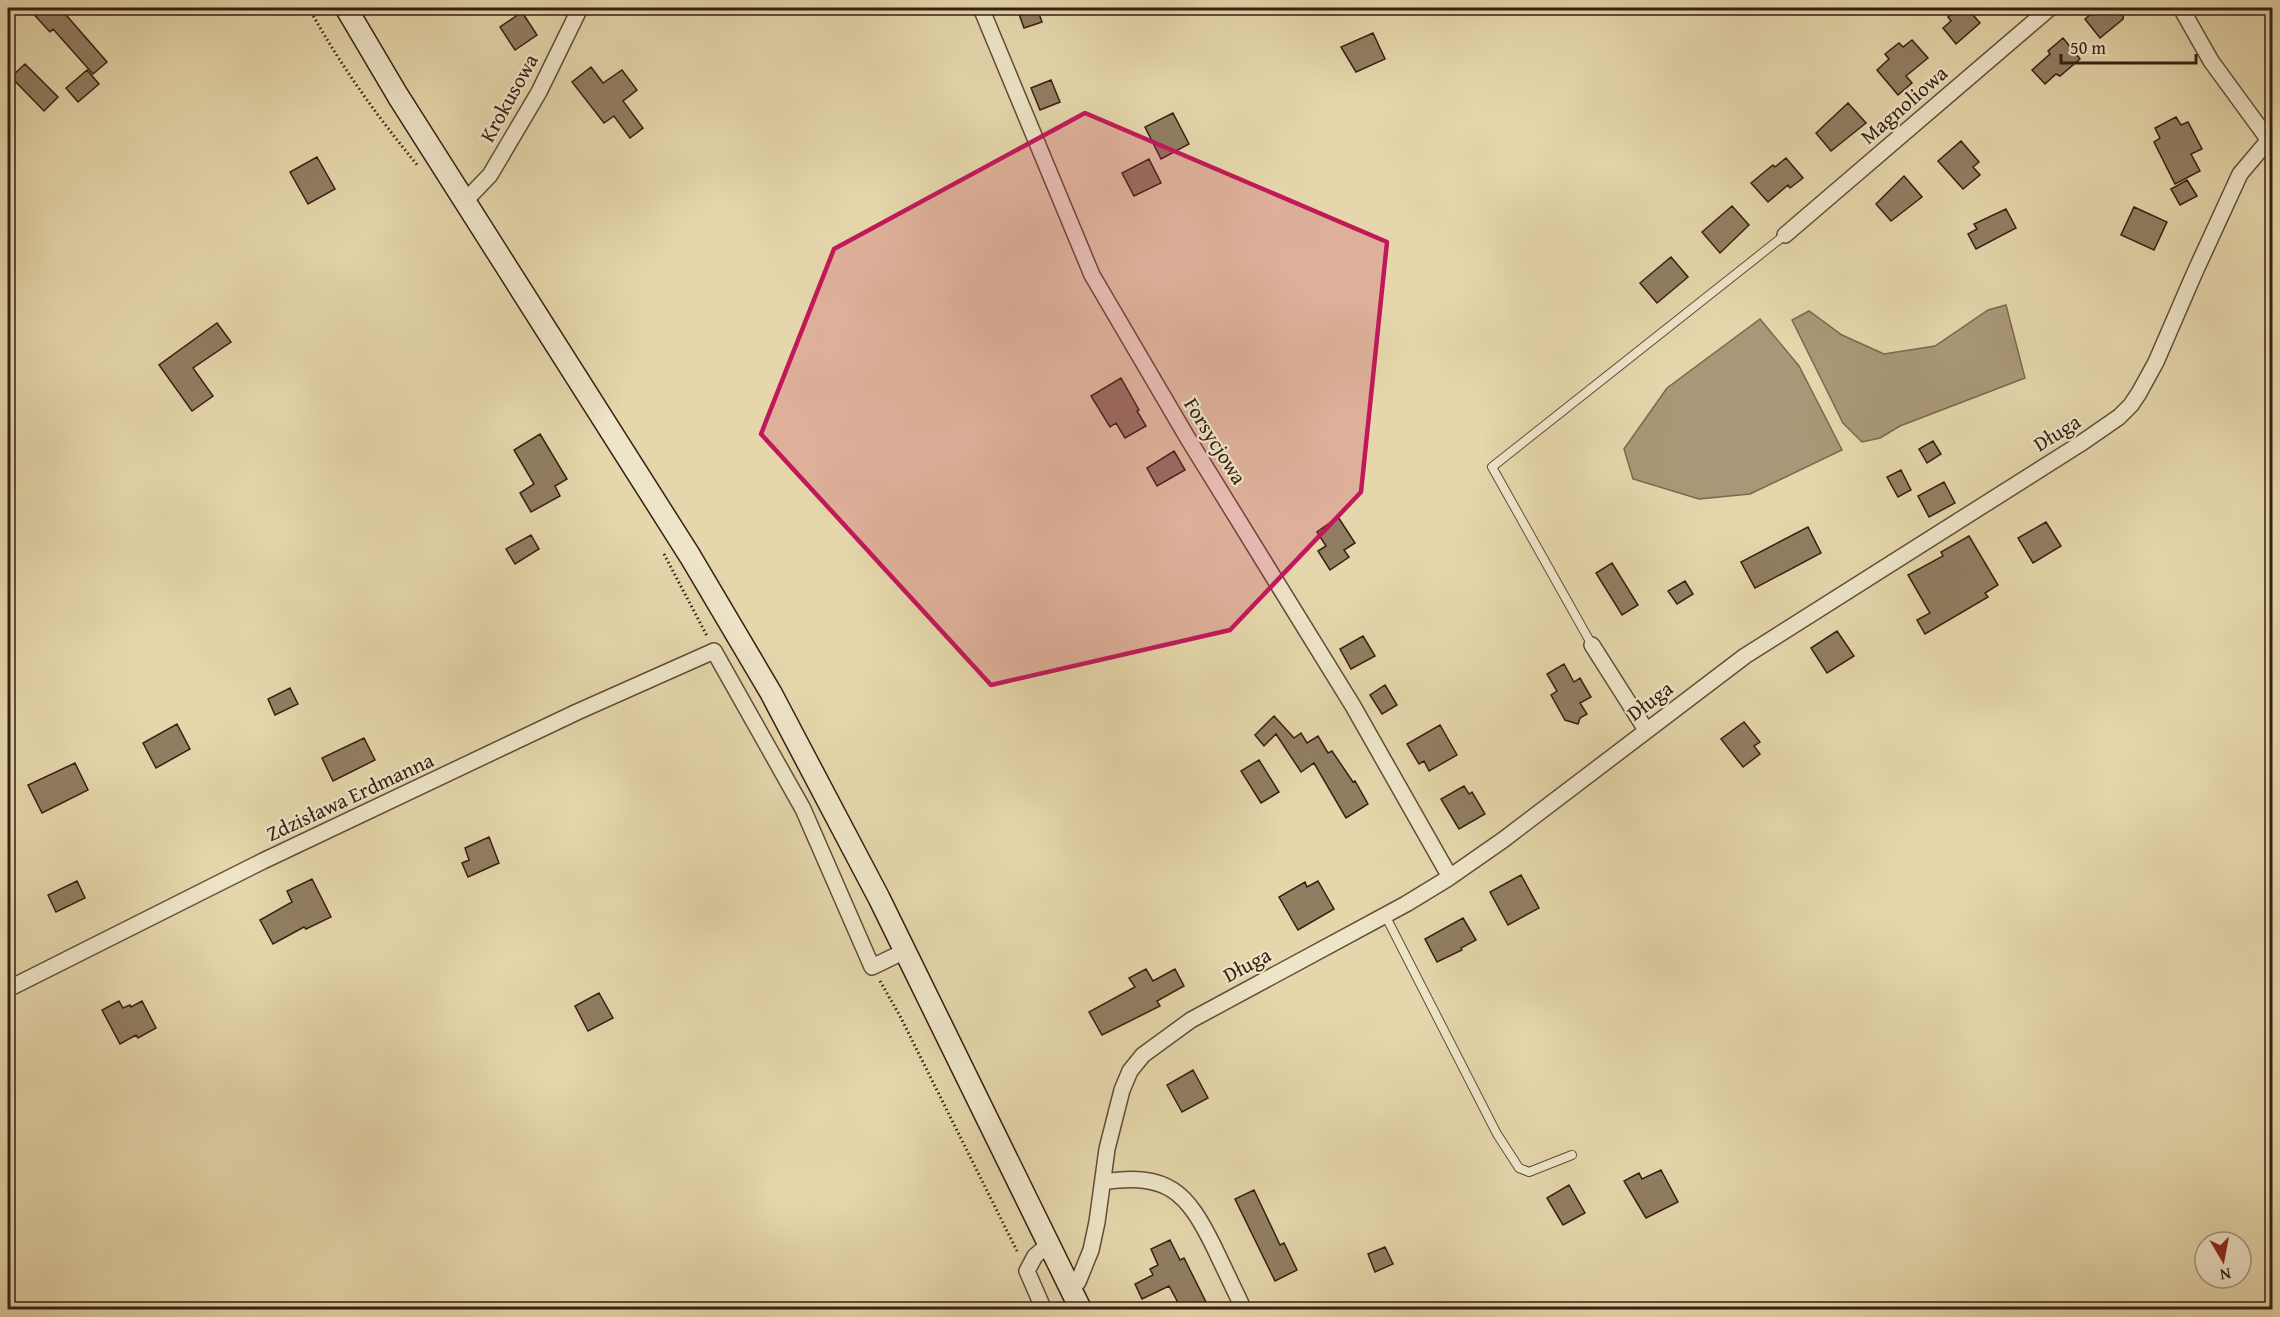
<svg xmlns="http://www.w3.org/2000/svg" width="2280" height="1317" font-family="'Gentium Book Plus',serif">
  <rect width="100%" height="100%" fill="#e5d6ab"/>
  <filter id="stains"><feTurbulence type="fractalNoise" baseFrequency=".00333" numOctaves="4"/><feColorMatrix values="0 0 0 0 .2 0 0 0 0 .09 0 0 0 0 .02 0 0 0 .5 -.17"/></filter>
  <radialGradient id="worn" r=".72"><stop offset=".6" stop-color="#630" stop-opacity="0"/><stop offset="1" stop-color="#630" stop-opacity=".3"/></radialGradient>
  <path fill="#a99877" stroke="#7b684f" stroke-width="1.5" d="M2006,305L2025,378L1900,426L1880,438L1862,442L1843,423L1792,320L1809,311L1842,335L1884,354L1935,346L1988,310Z
    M1760,319L1799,366L1842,450L1750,494L1699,499L1633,479L1624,449L1667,388Z"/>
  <path fill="#917e62" stroke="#351f13" stroke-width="1.5" d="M28,8H60L107,62L93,74L53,29L50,32Z
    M1037,8L1042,22L1024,28L1019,14Z
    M1959,8H1967L1980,23L1956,44L1943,28L1951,21L1948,17Z
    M2098,8H2124L2123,19L2100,38L2085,19Z
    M522,12L537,35L515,50L500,27Z
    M1373,33L1385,59L1356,72L1341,47Z
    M2063,38L2080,59L2060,76L2056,74L2045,84L2032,70L2050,54L2048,51Z
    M1912,40L1928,58L1906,76L1912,83L1898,95L1877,70L1889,59L1885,54L1899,43L1903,47Z
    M25,64L58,97L44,111L11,77Z
    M591,67L603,83L622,70L637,90L623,101L643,128L630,138L614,116L604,123L572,82Z
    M87,70L99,84L78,102L66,88Z
    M1051,80L1060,102L1040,110L1031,88Z
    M1848,103L1866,123L1831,151L1816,133Z
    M1173,113L1189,144L1161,159L1145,127Z
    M2176,117L2181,125L2188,122L2202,149L2191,154L2200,171L2175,184L2154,142L2160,138L2155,128Z
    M1961,141L1979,162L1973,167L1980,175L1963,189L1938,161Z
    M317,157L335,189L308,204L290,172Z
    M1786,158L1803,178L1790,188L1788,185L1768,202L1751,183L1773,165L1775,167Z
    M1149,159L1161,183L1134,196L1122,173Z
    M1904,176L1922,197L1891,221L1876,204Z
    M2187,180L2197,196L2180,205L2171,189Z
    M1732,206L1749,225L1720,253L1702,232Z
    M2134,207L2167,222L2154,250L2121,235Z
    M2006,209L2016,228L1976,249L1968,234L1977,229L1974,224Z
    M1671,257L1688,277L1657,303L1640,283Z
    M217,323L231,342L193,368L213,396L192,411L159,365Z
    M1121,378L1139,410L1137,411L1146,426L1125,438L1116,423L1110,427L1091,396Z
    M540,434L567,479L555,486L560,496L531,512L520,493L534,484L514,450Z
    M1933,441L1941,454L1927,463L1919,449Z
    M1174,451L1185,470L1157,486L1147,468Z
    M1901,470L1911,490L1898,497L1887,477Z
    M1944,482L1955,503L1929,517L1918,496Z
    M1338,517L1355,543L1344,550L1349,557L1330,570L1318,551L1326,546L1317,532Z
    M2046,522L2061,546L2033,563L2018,538Z
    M1808,527L1821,553L1755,588L1741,562Z
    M531,535L539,549L515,564L506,549Z
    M1969,536L1998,585L1985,593L1988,597L1925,634L1917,620L1930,613L1908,575L1943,556L1941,552Z
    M1612,563L1638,605L1622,615L1596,573Z
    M1685,581L1693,594L1677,604L1668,591Z
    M1837,631L1854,656L1827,673L1811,648Z
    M1363,636L1375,656L1351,669L1340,649Z
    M1564,664L1574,682L1580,678L1591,697L1580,703L1587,714L1580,718L1578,724L1565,720L1551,695L1557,691L1547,674Z
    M1385,685L1397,705L1382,714L1370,695Z
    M290,688L298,704L275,715L268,699Z
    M1274,716L1294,738L1301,733L1307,743L1318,736L1328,753L1332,751L1353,782L1355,781L1368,804L1346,818L1314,763L1301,772L1276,734L1264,746L1255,735Z
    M1744,722L1760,742L1754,746L1760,754L1743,767L1721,739Z
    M177,724L190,749L156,768L143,743Z
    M1440,725L1457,755L1429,771L1424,761L1419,764L1407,744Z
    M364,738L375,760L333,781L322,758Z
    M1259,760L1279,792L1261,803L1241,771Z
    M75,763L88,790L42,813L28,785Z
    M1464,786L1469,794L1472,792L1485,814L1459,829L1441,799Z
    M489,837L499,863L468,877L462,863L469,860L465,848Z
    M1521,875L1539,908L1508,925L1490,892Z
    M312,879L331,917L306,929L304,927L273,944L260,920L292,902L287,891Z
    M77,881L85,898L56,912L48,895Z
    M1318,881L1334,909L1298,930L1279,897L1305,882L1307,887Z
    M1463,918L1476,940L1461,948L1462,950L1437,962L1425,939Z
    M1146,969L1153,981L1175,969L1184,986L1157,1001L1160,1006L1102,1035L1089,1012L1135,987L1129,978Z
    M599,993L613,1018L588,1031L575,1006Z
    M119,1001L123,1008L130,1005L131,1007L142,1001L156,1028L138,1038L136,1035L120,1044L102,1010Z
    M1193,1070L1208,1098L1182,1112L1167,1085Z
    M1661,1170L1678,1202L1646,1218L1624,1181L1639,1173L1642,1179Z
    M1569,1185L1585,1213L1563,1225L1547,1198Z
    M1254,1190L1280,1245L1284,1243L1297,1270L1275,1281L1235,1199Z
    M1170,1240L1180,1260L1184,1258L1210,1310H1182L1169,1286L1142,1299L1135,1284L1153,1275L1150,1269L1158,1265L1151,1249Z
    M1385,1247L1393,1264L1375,1272L1368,1254Z"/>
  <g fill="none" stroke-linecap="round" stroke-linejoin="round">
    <g stroke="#614d39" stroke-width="10">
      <path id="lane" d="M1592,645L1492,467L1785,235
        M1385,915L1497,1134L1519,1168L1529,1172L1572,1155"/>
    </g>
    <g stroke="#614d39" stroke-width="18">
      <path id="street" d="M981,8L1092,275L1187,437L1353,706L1450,877
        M2181,8L2211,61L2268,139
        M465,201L490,175L539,92L580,8
        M1785,235L2050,8
        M1592,645L1646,730
        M8,989L263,861L577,712L714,651L803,809L872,967L905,951
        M1103,1182C1168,1172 1187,1192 1214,1247C1224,1268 1234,1289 1244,1310
        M1070,1288L1078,1282L1091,1250L1097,1222L1107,1149L1122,1090L1130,1071L1143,1055L1191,1020L1406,904L1447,879L1503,840L1745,656L2080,444L2119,417L2131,405L2139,393L2156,362L2195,272L2240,174L2272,136
        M1044,1310L1027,1271L1035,1256L1048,1245"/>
    </g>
    <g stroke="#351f13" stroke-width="24">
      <path id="secondary" d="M346,8L398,96L690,556L771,693L879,898L1081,1310"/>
    </g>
    <path stroke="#351f13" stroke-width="3" stroke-dasharray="1.5 3" stroke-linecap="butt" d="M309,8C340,65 377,116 418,166
      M664,554L707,636
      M880,981L900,1016L1018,1253"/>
    <use href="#lane" stroke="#eee4c8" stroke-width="8"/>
    <use href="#street" stroke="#eee4c8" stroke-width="15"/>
    <use href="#secondary" stroke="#eee4c8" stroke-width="21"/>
  </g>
  <path fill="#c2185b" fill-opacity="0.2" stroke="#c2185b" stroke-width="4.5" stroke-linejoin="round" d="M1085,113L1387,242L1361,492L1230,630L991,685L761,434L834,249Z"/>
  <g text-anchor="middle" stroke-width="4.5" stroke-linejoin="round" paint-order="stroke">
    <g font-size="21" fill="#351f13" stroke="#eee4c8">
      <text transform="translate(509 98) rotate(-61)" y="7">Krokusowa</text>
      <text transform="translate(1904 105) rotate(-41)" y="7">Magnoliowa</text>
      <text transform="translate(2057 433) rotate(-32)" y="7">Długa</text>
      <text transform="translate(1215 441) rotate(58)" y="7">Forsycjowa</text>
      <text transform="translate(1650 701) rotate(-37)" y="7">Długa</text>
      <text transform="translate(350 797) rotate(-25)" y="7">Zdzisława Erdmanna</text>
      <text transform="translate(1247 965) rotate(-28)" y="7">Długa</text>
    </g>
  </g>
  <rect width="2280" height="1317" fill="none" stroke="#e5d6ab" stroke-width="30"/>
  <rect x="9" y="9" width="2262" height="1299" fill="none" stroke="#351f13" stroke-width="3"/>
  <rect x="15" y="15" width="2250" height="1287" fill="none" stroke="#351f13" stroke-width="1.5"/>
  <g transform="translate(2223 1260) rotate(170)"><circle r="28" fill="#eee4c8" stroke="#a49580" stroke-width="1.5"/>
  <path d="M0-4.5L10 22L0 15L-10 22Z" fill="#8f2418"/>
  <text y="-9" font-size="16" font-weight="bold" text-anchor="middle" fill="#351f13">N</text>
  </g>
  <path d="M2061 54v9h135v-9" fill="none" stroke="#351f13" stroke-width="3"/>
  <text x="2070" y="54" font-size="18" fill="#351f13" stroke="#eee4c8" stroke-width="4.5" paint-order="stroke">50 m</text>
  <rect width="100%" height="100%" filter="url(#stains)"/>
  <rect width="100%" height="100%" fill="url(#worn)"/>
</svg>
